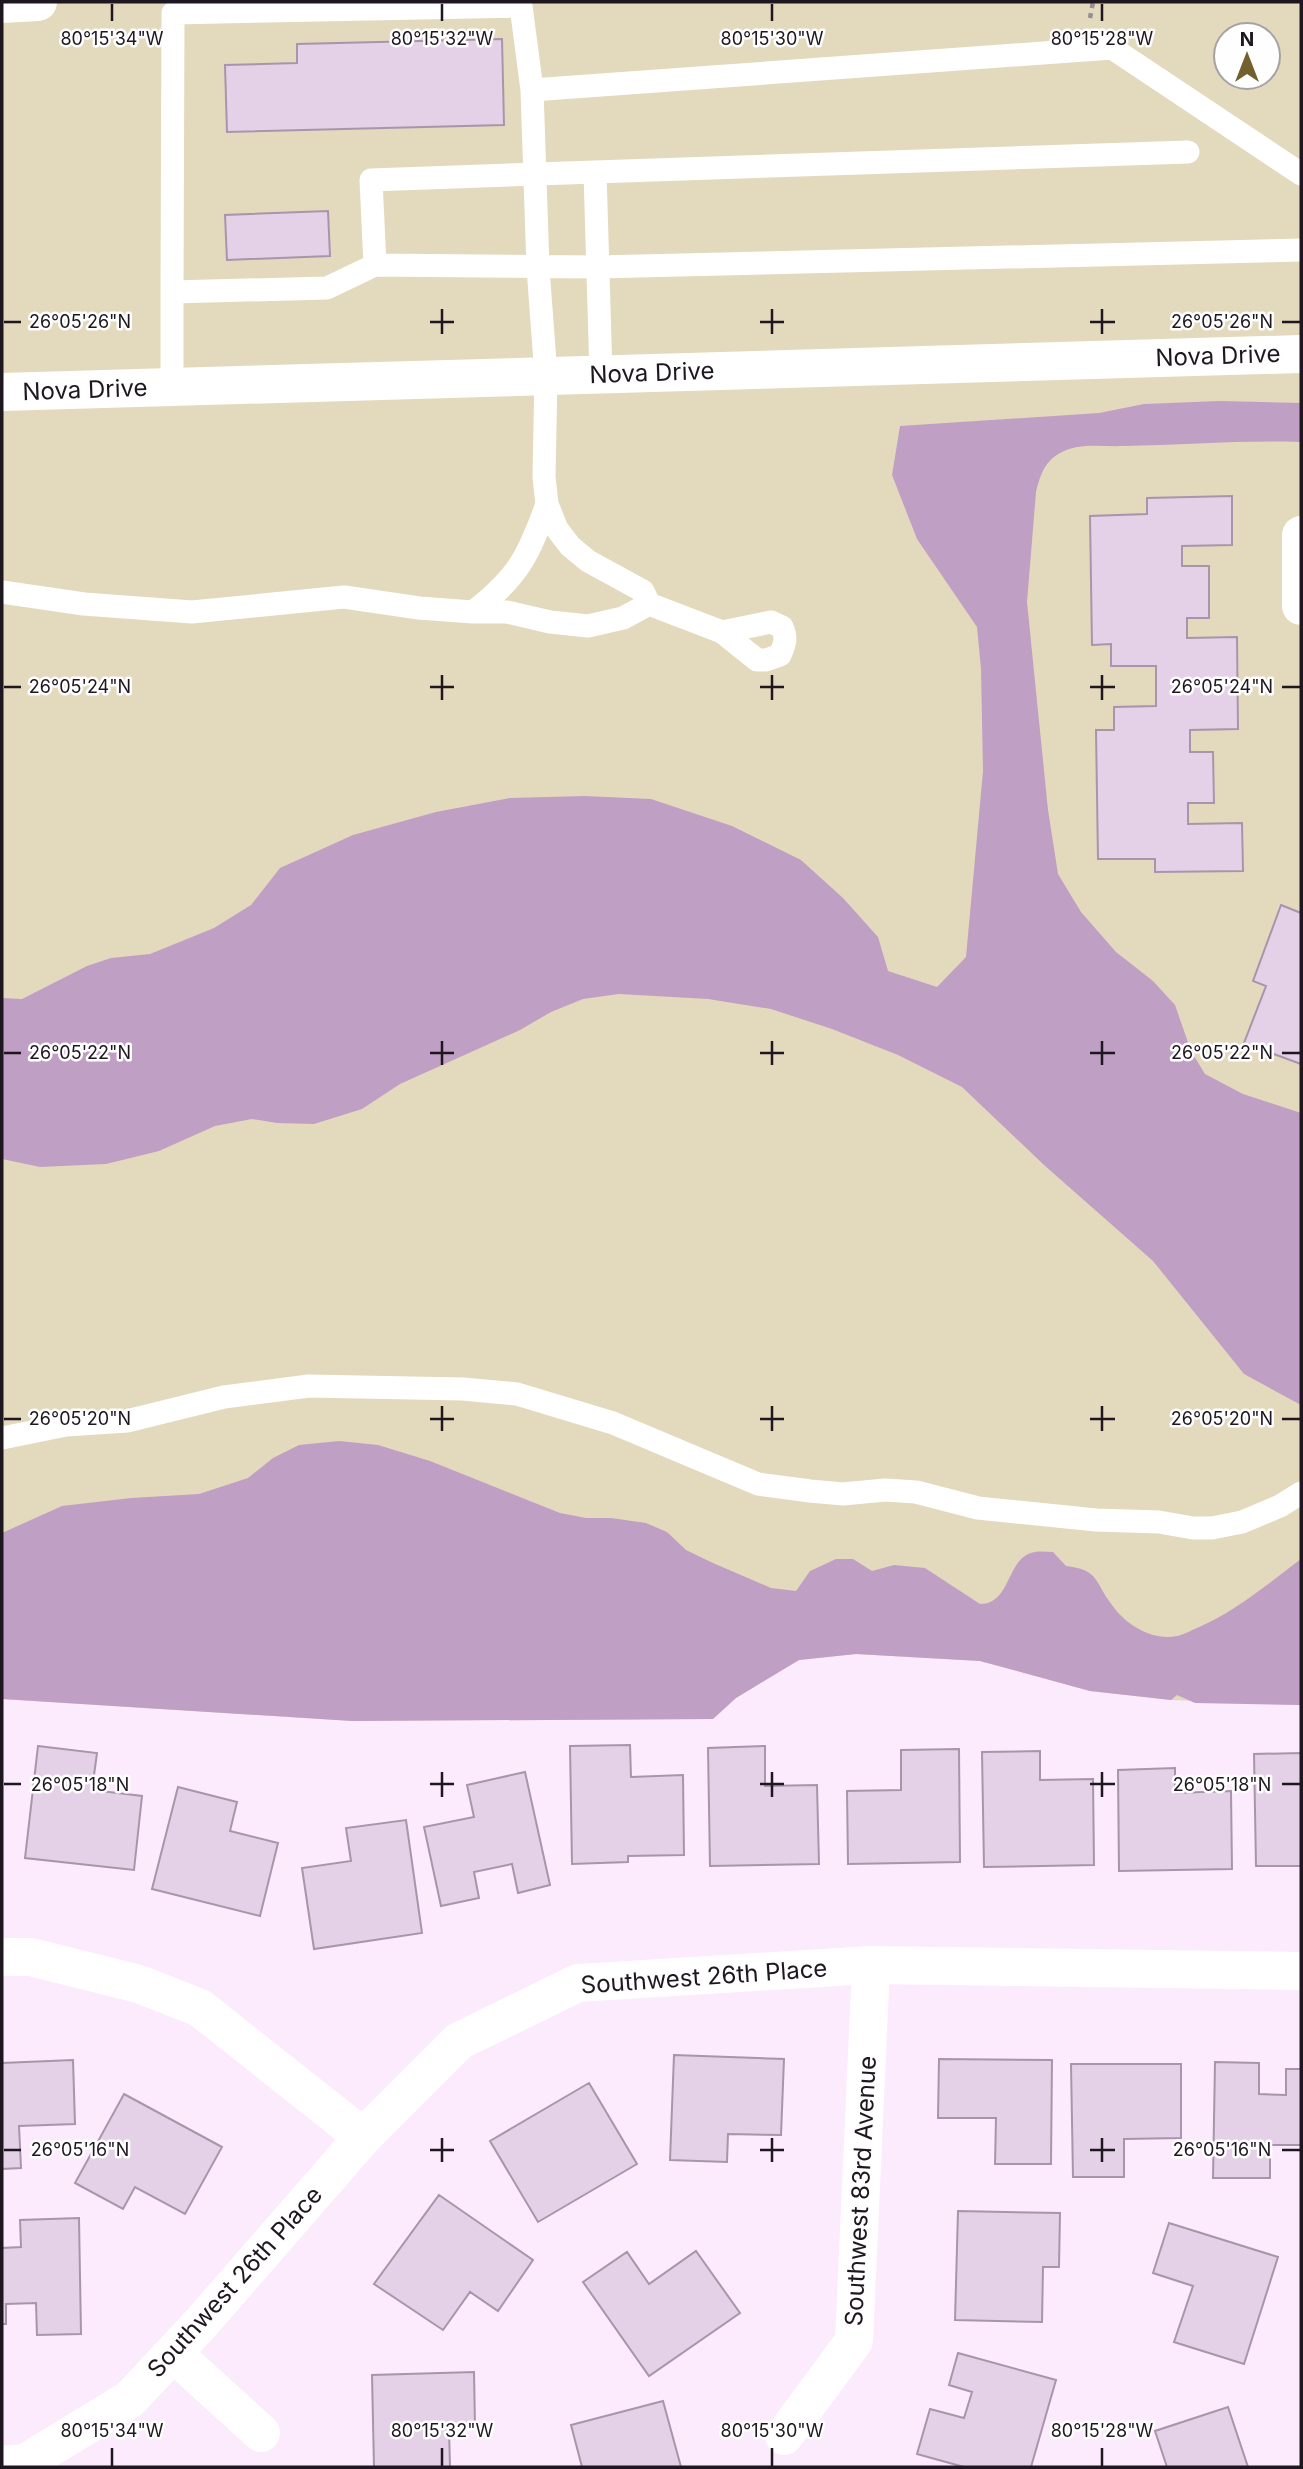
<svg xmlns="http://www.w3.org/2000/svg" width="1303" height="2469" font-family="Inter,sans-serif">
  <rect width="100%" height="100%" fill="#fbebfd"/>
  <path fill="#e3d9bd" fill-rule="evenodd" d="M2,2H1301V1705L1171,1700L1090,1691L980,1661L856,1654L799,1660L736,1698L713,1719L352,1721L2,1699ZM1226,35H1268V77H1226Z"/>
  <path fill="#c09fc5" d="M1220,401L1301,403V442C1242,440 1183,445 1123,446C1102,447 1080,442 1060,453C1044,462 1040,476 1036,492L1027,602L1048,810L1058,874L1081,912L1116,952L1153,981L1175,1005L1191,1051L1205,1074L1243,1094L1301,1113V1405L1244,1374L1153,1261L1044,1165L962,1087L898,1055L832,1029L771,1009L708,999L619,994L583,999L551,1012L520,1030L400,1084L362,1109L314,1124L277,1123L252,1119L215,1126L159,1151L106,1164L40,1167L2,1159V998L22,999L87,966L111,958L150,954L214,928L251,905L280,868L353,835L436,812L510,798L585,796L651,799L732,826L801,860L843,898L878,937L888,971L937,987L966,957L983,771L981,669L977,627L917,539L892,475L900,426L1099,413L1144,404Z
    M339,1441L378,1445L430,1461L560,1513L586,1518H611L646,1523L667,1532L686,1550L713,1563L771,1588L796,1591L810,1571L836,1559H853L872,1571L894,1565L925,1568L980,1604C1012,1604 1006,1556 1035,1552C1041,1551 1047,1552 1053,1552L1066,1566C1100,1570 1094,1582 1112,1605C1126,1625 1152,1641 1177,1636C1184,1635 1191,1630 1197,1628C1236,1611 1268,1584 1301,1559V1705L1195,1703L1177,1695L1171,1700L1090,1691L980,1661L856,1654L799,1660L736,1698L713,1719L352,1721L2,1699V1533L62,1506L131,1498L199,1494L248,1478L273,1458L299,1445Z"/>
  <path fill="#e4d1e7" stroke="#a895ab" stroke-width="2" d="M502,39L504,125L227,132L225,65L297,63V44Z
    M328,211L330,256L227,260L225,215Z
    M1232,496V545L1182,546V566H1209V618H1187V638L1237,637L1238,729L1190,730V752H1213L1214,803H1188V824L1242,823L1243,871L1155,872V859H1098L1096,730H1114V707L1156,706V666H1111V644L1092,645L1090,516L1147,514V498Z
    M1281,905L1301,913V1064L1244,1043L1266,986L1253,981Z
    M630,1745L631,1777L683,1775L684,1855L628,1856V1862L572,1864L570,1746Z
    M38,1746L97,1753L92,1790L142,1796L134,1870L25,1858Z
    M765,1746V1786L817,1785L819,1864L710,1866L708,1748Z
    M959,1749L960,1862L848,1864L847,1791L901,1790V1750Z
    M1040,1751V1780L1093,1779L1094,1865L984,1867L982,1752Z
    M1301,1753V1866H1256L1254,1754Z
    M1175,1768V1793L1231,1791L1232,1869L1119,1871L1118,1770Z
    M525,1772L550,1885L518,1893L512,1864L474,1872L479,1898L441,1906L424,1827L474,1817L467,1785Z
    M178,1787L237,1802L230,1831L278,1843L260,1916L152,1889Z
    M406,1820L422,1933L314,1949L302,1868L351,1861L346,1828Z
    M674,2055L784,2059L781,2135L728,2134L727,2162L670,2160Z
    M939,2059L1052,2060L1051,2164H995L996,2118H938Z
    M73,2060L75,2124L19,2126L21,2168L2,2169V2063Z
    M1215,2062L1259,2063V2094L1286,2095V2069H1301V2145H1270V2178H1213Z
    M1071,2064H1181V2138L1124,2139V2177H1073Z
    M589,2083L637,2164L538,2222L490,2141Z
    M124,2094L222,2147L185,2214L135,2187L123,2209L75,2183Z
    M439,2195L533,2260L498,2311L470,2292L443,2330L374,2284Z
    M958,2211L1060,2213L1059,2267H1043L1042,2322L955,2320Z
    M79,2218L81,2334L37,2335L36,2303L6,2304V2324H2V2248L21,2247L20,2220Z
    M1169,2223L1278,2257L1244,2364L1174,2342L1193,2286L1153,2273Z
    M696,2251L740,2313L649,2376L583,2282L627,2252L649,2284Z
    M958,2353L1056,2380L1031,2467H964L917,2454L930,2409L964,2418L972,2392L949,2385Z
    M474,2372L475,2426L449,2428L450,2467H374L372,2375Z
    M663,2401L681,2467H582L571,2425Z
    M1228,2407L1248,2467H1167L1155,2431Z"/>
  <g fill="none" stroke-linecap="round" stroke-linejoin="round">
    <path stroke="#998d9a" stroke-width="4.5" stroke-dasharray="5 5" stroke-linecap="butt" d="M1090,18L1093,2"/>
    <path stroke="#fff" stroke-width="23" d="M532,90L521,6L173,13L172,292L327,288L375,265L598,267L1301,250
      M375,265L371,180L595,172
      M172,292V387
      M601,375L595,172L1188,152
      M2,592L84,604L192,612L344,597L419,608L473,612H507L550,622L588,626L623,618L649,604L722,632L757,660H766L780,655C785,644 787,638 782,627L771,622L722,632
      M649,604L643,591L588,561L570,546L557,529L547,504L544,477L546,376L538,268L532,90L1112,48L1301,174
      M473,612C518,577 528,557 547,504
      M2,1438L66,1425L127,1421L224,1397L309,1386L463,1389L517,1394L613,1423L758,1484L810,1491L843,1494L885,1490L916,1492L978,1508L1096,1520L1159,1522L1193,1528H1212L1242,1522L1280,1506L1301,1493"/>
    <path stroke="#fff" stroke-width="38" d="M2,4L38,2
      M1301,535V606
      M2,1957H31L139,1984L200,2008L363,2137
      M173,2353L261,2433
      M784,2436L854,2341L871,1965
      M2,2465L25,2463L130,2399L202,2322L363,2137L459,2041L578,1983L871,1965L1301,1971"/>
    <path stroke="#fff" stroke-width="38" d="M2,392L1301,354"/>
  </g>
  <path fill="none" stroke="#1e171f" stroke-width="2.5" d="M112,4V21M442,4V21M772,4V21M1102,4V21M442,309V334M772,309V334M1102,309V334M4,322H21M430,322H454M760,322H784M1090,322H1115M1282,322H1300M442,675V700M772,675V700M1102,675V700M4,687H21M430,687H454M760,687H784M1090,687H1115M1282,687H1300M442,1041V1065M772,1041V1065M1102,1041V1065M4,1053H21M430,1053H454M760,1053H784M1090,1053H1115M1282,1053H1300M442,1406V1431M772,1406V1431M1102,1406V1431M4,1419H21M430,1419H454M760,1419H784M1090,1419H1115M1282,1419H1300M442,1772V1797M772,1772V1797M1102,1772V1797M4,1784H21M430,1784H454M760,1784H784M1090,1784H1115M1282,1784H1300M442,2138V2162M772,2138V2162M1102,2138V2162M4,2150H21M430,2150H454M760,2150H784M1090,2150H1115M1282,2150H1300M112,2448V2466M442,2448V2466M772,2448V2466M1102,2448V2466"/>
  <g text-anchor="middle" stroke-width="5" stroke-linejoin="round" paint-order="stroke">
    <g font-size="24" fill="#1e171f" stroke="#fefefe">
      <text transform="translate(1218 356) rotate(-2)" y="8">Nova Drive</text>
      <text transform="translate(652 373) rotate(-2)" y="8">Nova Drive</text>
      <text transform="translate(85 390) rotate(-2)" y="8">Nova Drive</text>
      <text transform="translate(704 1977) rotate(-4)" y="8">Southwest 26th Place</text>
      <text transform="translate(861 2191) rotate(-87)" y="8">Southwest 83rd Avenue</text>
      <text transform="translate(235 2282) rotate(-48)" y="8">Southwest 26th Place</text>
    </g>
  </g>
  <g font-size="18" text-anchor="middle" fill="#1e171f" stroke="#fefefe" stroke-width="5" stroke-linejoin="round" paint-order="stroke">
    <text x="112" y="45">80°15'34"W</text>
    <text x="442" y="45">80°15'32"W</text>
    <text x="772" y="45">80°15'30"W</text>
    <text x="1102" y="45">80°15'28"W</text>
    <text x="80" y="328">26°05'26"N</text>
    <text x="1222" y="328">26°05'26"N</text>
    <text x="80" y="693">26°05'24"N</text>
    <text x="1222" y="693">26°05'24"N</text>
    <text x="80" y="1059">26°05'22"N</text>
    <text x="1222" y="1059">26°05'22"N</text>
    <text x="80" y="1425">26°05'20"N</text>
    <text x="1222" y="1425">26°05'20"N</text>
    <text x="80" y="1791">26°05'18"N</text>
    <text x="1222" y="1791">26°05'18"N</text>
    <text x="80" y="2156">26°05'16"N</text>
    <text x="1222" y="2156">26°05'16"N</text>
    <text x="112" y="2437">80°15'34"W</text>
    <text x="442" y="2437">80°15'32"W</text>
    <text x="772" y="2437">80°15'30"W</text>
    <text x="1102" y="2437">80°15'28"W</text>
  </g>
  <rect width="1303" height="2469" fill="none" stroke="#1e171f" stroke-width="7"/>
  <g transform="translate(1247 56)"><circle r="33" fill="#fefefe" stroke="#a4a2a5" stroke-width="2"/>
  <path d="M0-5L12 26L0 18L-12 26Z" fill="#72612f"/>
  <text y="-10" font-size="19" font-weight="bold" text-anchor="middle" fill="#1e171f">N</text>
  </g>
</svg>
